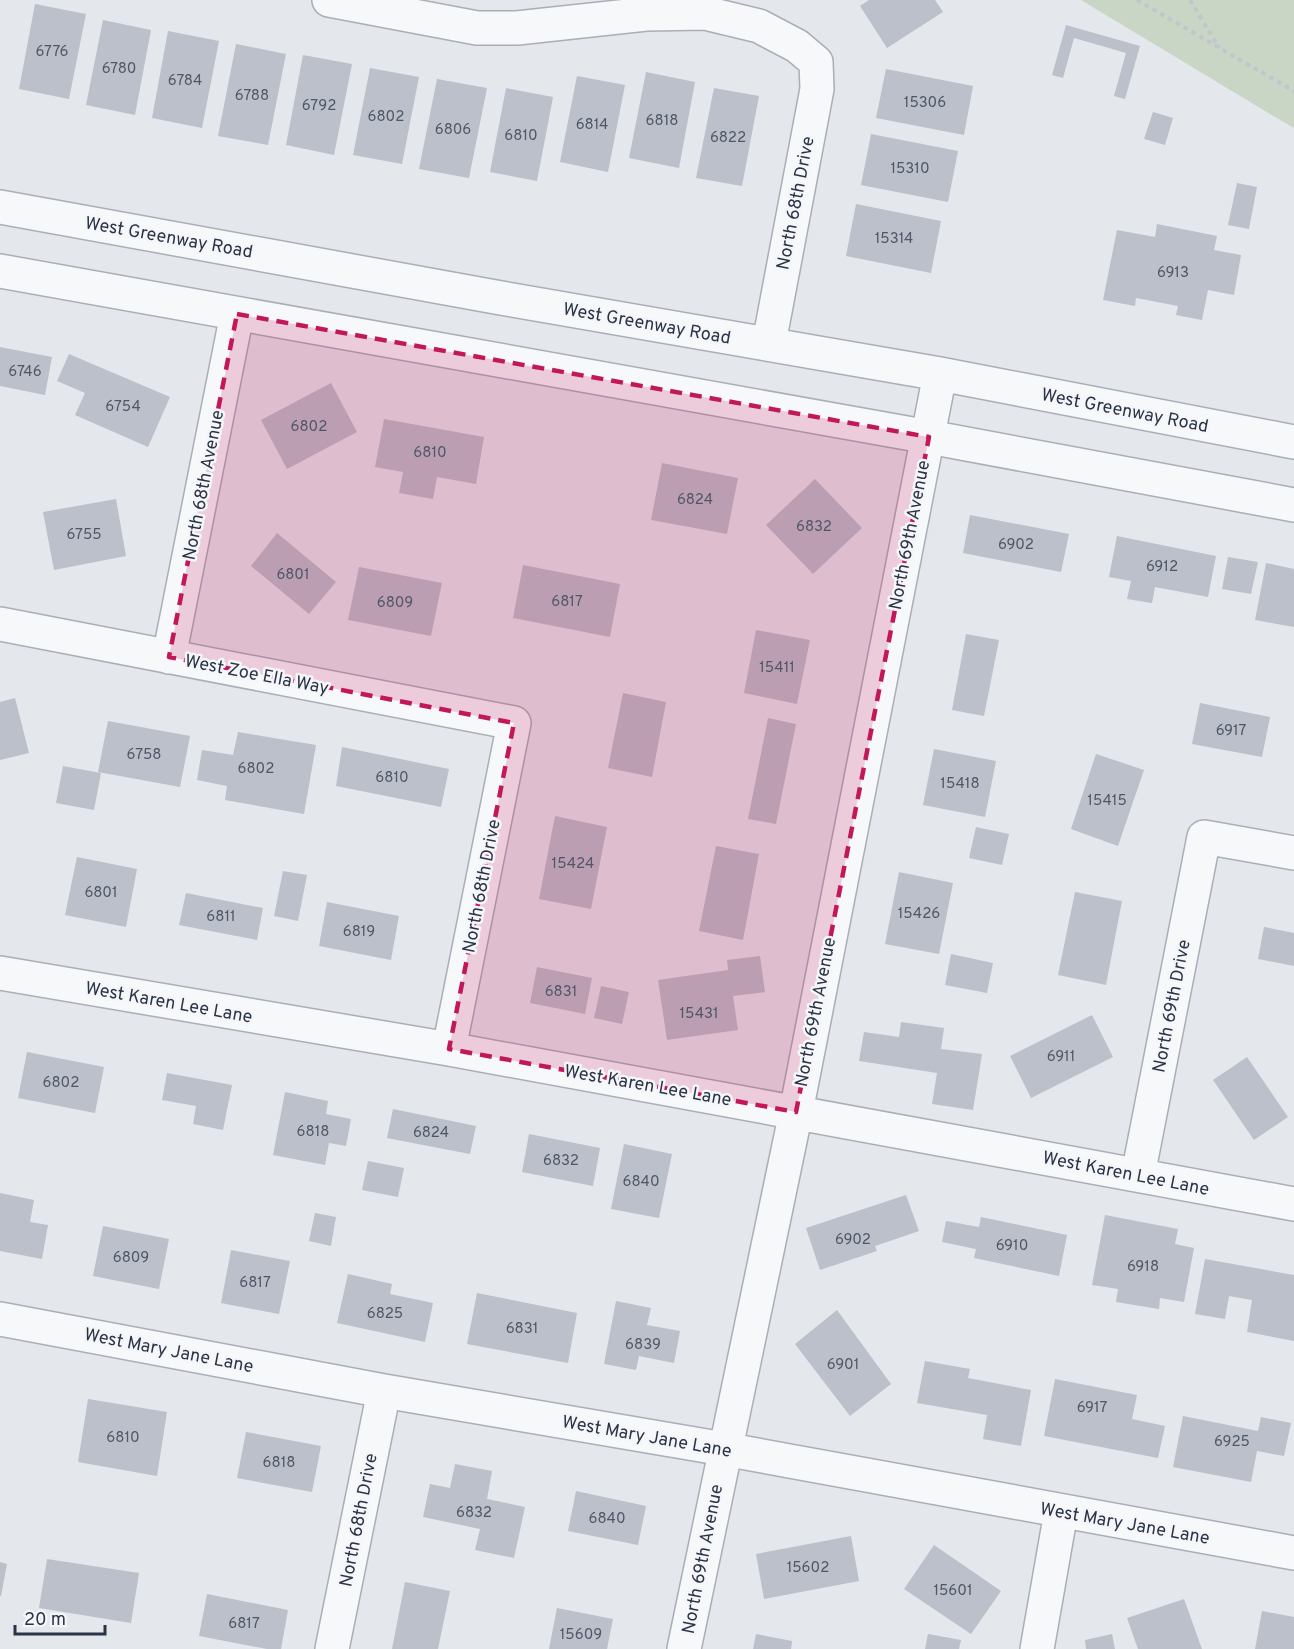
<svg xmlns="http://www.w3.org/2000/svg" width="1294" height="1649" font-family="Overpass,sans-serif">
  <rect width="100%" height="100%" fill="#e4e7ec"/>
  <path fill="#c9d6c5" d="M1081,0H1294V128L1270,114Z"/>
  <path fill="#bbc0ca" d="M869,0H935L943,12L887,48L860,6Z
    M35,4L86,14L69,99L19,89Z
    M103,20L151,30L135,115L86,105Z
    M1066,25L1140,46L1125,99L1114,96L1126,53L1074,38L1063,78L1052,75Z
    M168,31L219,41L202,128L152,118Z
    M236,44L286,54L268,145L218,136Z
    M303,55L352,64L334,155L286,145Z
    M370,68L419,77L402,164L353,155Z
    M886,69L973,86L964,135L876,118Z
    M646,72L695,82L679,168L629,158Z
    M577,76L625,85L608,172L560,162Z
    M437,79L487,88L469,178L419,169Z
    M506,88L553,97L537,181L490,172Z
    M714,88L759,96L742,186L696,178Z
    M1153,112L1173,118L1165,145L1144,139Z
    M871,134L958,151L948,202L861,185Z
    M1237,183L1257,187L1249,229L1228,225Z
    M856,204L941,221L931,273L846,256Z
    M1157,224L1217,236L1214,250L1241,255L1234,295L1208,290L1202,320L1176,315L1178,306L1136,298L1135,306L1103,300L1117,230L1155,237Z
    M0,347L52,357L45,395L0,386Z
    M69,354L170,397L148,447L75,415L85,393L57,381Z
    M331,383L357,432L287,469L261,420Z
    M384,419L484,437L476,484L437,477L433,499L399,493L403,472L375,467Z
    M662,463L738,478L727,534L651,520Z
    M815,479L862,528L813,574L766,525Z
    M116,499L126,556L54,570L43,512Z
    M970,515L1069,534L1061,572L963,553Z
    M277,533L336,582L309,614L251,566Z
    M1117,536L1216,556L1208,597L1155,587L1152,603L1127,599L1131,581L1109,577Z
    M1228,557L1258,562L1251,594L1222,589Z
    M1266,563L1294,569V627L1255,620Z
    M523,565L620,584L610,637L513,618Z
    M359,567L442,583L431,636L348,620Z
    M756,630L810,640L797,704L744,693Z
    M966,634L999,640L984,716L952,710Z
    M623,693L666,702L652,777L608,768Z
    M15,698L29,753L0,760V702Z
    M1200,703L1270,717L1262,757L1192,744Z
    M768,718L796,724L776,824L748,819Z
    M108,721L190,736L180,787L98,772Z
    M238,732L316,745L304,814L225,800L227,786L197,780L202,750L233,755Z
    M342,747L449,769L441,807L336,786Z
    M934,749L996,761L985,817L923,805Z
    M1096,754L1144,770L1118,846L1071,829Z
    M63,766L101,773L94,810L56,803Z
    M555,816L607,827L591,909L539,899Z
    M976,827L1009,834L1002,865L969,858Z
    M716,846L759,854L743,940L699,931Z
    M77,857L137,869L126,927L65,915Z
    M283,871L307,875L298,921L274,916Z
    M899,872L953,883L939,954L885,944Z
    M1075,892L1122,901L1106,985L1058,975Z
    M186,893L263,908L257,940L179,925Z
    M327,902L399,916L391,960L319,946Z
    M1264,927L1294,933V966L1258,959Z
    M951,954L993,963L987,993L945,985Z
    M760,956L765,992L733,996L738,1030L667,1040L658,980L728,970L727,960Z
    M537,967L592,978L585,1014L530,1003Z
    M601,986L629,992L622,1024L594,1018Z
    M1092,1015L1113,1057L1031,1098L1010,1056Z
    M901,1022L944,1028L941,1049L982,1054L973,1110L932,1104L937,1073L859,1061L864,1032L899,1037Z
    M27,1052L104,1067L95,1113L18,1098Z
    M1247,1057L1288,1117L1254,1140L1213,1080Z
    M167,1073L232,1085L223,1130L193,1124L196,1106L162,1100Z
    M285,1092L328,1101L326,1114L351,1119L346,1146L329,1143L325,1165L273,1155Z
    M393,1109L476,1126L470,1154L387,1138Z
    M529,1134L600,1148L593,1186L522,1172Z
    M624,1144L672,1154L659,1218L611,1209Z
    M368,1161L404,1168L398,1197L362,1190Z
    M0,1193L34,1200L30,1222L48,1225L42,1259L0,1251Z
    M906,1195L919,1231L875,1246L877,1251L820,1270L806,1228Z
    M315,1213L336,1217L331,1246L309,1241Z
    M1105,1215L1178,1229L1175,1244L1194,1248L1184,1302L1160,1298L1159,1309L1116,1302L1118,1289L1092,1285Z
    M981,1217L1067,1235L1059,1276L974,1258L976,1249L942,1242L946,1221L979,1227Z
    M103,1226L169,1239L159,1289L93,1276Z
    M231,1250L290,1261L279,1314L221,1303Z
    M1205,1259L1294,1275V1341L1247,1332L1252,1300L1229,1296L1225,1319L1195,1314Z
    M348,1274L392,1284L390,1294L433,1303L425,1342L337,1323Z
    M477,1293L577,1313L568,1363L467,1344Z
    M616,1301L651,1308L647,1325L680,1331L674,1363L639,1356L636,1370L604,1364Z
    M837,1310L891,1384L850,1416L795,1344Z
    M925,1361L970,1369L968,1378L1031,1390L1021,1446L983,1439L987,1415L917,1403Z
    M1055,1379L1137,1395L1132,1419L1165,1426L1158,1458L1044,1436Z
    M88,1399L167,1412L157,1476L78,1462Z
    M1183,1416L1258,1431L1261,1417L1291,1423L1284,1456L1257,1451L1251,1482L1173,1467Z
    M246,1432L321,1446L312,1492L237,1478Z
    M455,1464L492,1471L487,1499L525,1507L514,1558L475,1550L480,1529L423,1517L430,1484L450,1488Z
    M576,1491L646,1506L638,1545L568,1531Z
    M851,1536L859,1581L764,1599L756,1554Z
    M934,1545L1001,1591L971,1634L904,1589Z
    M47,1559L139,1573L131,1623L39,1608Z
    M0,1562L7,1564L1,1596H0Z
    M405,1582L450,1591L438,1649H392Z
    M207,1594L288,1610L281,1649H267L199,1636Z
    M1184,1599L1202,1649H1138L1127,1618Z
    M557,1608L613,1619L607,1649H549Z
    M1262,1611L1294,1617V1649H1255Z
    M756,1634L792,1641L791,1649H753Z
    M928,1634L961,1640L959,1649H925Z
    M1112,1634L1115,1649H1086L1085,1640Z"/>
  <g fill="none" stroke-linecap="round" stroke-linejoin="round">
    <g stroke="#a9aeb7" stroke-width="36">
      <path id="minor" d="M329,0L477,28H517L646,14L705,13L759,26L797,46L816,62L817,89L769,343
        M0,207L501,298L940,374L1294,442
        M0,271L929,437L1294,505
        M0,624L514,723L449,1049
        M169,657L237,314
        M0,973L449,1049L1294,1204
        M1138,1175L1204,837L1294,853
        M0,1319L384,1391L724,1449L1294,1553
        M332,1649L384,1391
        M684,1649L796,1112L940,374
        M1037,1649L1061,1512"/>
    </g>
    <path stroke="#c2c5cb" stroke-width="4" stroke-dasharray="4.5 4.5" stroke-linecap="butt" d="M1137,0L1294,91
      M1190,0L1219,48"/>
    <use href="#minor" stroke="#f7f8fa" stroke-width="33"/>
  </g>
  <path fill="#c2185b" fill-opacity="0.2" stroke="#c2185b" stroke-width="4.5" stroke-dasharray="12 8" stroke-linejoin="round" d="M237,314L929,437L796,1112L449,1049L514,723L169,657Z"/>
  <g text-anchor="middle" stroke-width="5" stroke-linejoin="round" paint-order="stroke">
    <g font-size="15" fill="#4f5766">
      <text x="52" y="56">6776</text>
      <text x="119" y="73">6780</text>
      <text x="185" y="85">6784</text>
      <text x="252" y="100">6788</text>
      <text x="925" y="107">15306</text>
      <text x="319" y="110">6792</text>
      <text x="386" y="121">6802</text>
      <text x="662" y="125">6818</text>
      <text x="592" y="129">6814</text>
      <text x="453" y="134">6806</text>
      <text x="521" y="140">6810</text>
      <text x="728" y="142">6822</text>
      <text x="910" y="173">15310</text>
      <text x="894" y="243">15314</text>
      <text x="1173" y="277">6913</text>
      <text x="25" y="376">6746</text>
      <text x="123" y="411">6754</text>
      <text x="309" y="431">6802</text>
      <text x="430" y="457">6810</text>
      <text x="695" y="504">6824</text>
      <text x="814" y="531">6832</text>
      <text x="84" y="539">6755</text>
      <text x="1016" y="549">6902</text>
      <text x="1162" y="571">6912</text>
      <text x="293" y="579">6801</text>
      <text x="567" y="606">6817</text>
      <text x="395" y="607">6809</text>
      <text x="777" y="672">15411</text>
      <text x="1231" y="735">6917</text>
      <text x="144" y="759">6758</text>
      <text x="256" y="773">6802</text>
      <text x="392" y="782">6810</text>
      <text x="960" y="788">15418</text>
      <text x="1107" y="805">15415</text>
      <text x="573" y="868">15424</text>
      <text x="101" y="897">6801</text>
      <text x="919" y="918">15426</text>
      <text x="221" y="921">6811</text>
      <text x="359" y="936">6819</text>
      <text x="561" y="996">6831</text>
      <text x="699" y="1018">15431</text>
      <text x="1061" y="1061">6911</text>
      <text x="61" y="1087">6802</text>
      <text x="313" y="1136">6818</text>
      <text x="431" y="1137">6824</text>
      <text x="561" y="1165">6832</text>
      <text x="641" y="1186">6840</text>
      <text x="853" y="1244">6902</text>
      <text x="1012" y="1250">6910</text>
      <text x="131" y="1262">6809</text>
      <text x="1143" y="1271">6918</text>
      <text x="255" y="1287">6817</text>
      <text x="385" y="1318">6825</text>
      <text x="522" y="1333">6831</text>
      <text x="643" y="1349">6839</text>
      <text x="843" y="1369">6901</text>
      <text x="1092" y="1412">6917</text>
      <text x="123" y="1442">6810</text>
      <text x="1232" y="1446">6925</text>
      <text x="279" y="1467">6818</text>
      <text x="474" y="1517">6832</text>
      <text x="607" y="1523">6840</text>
      <text x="808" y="1572">15602</text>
      <text x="953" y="1595">15601</text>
      <text x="244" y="1628">6817</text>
      <text x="581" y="1639">15609</text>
    </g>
    <g font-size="18" fill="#2b3445" stroke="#f4f6f9">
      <text transform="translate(795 203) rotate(-79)" y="6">North 68th Drive</text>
      <text transform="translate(169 237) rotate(10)" y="6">West Greenway Road</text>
      <text transform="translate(647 323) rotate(10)" y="6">West Greenway Road</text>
      <text transform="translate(1125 410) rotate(11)" y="6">West Greenway Road</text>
      <text transform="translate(203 485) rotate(-79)" y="6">North 68th Avenue</text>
      <text transform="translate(909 535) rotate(-79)" y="6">North 69th Avenue</text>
      <text transform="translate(257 674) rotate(11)" y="6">West Zoe Ella Way</text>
      <text transform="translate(481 886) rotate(-79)" y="6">North 68th Drive</text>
      <text transform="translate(169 1002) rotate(10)" y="6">West Karen Lee Lane</text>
      <text transform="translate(1171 1006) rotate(-79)" y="6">North 69th Drive</text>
      <text transform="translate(815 1012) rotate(-79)" y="6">North 69th Avenue</text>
      <text transform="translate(648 1085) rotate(10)" y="6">West Karen Lee Lane</text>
      <text transform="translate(1126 1173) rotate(11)" y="6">West Karen Lee Lane</text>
      <text transform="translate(169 1350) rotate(11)" y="6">West Mary Jane Lane</text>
      <text transform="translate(647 1436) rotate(10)" y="6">West Mary Jane Lane</text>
      <text transform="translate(358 1520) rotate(-79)" y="6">North 68th Drive</text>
      <text transform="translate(1125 1523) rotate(10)" y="6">West Mary Jane Lane</text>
      <text transform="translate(702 1559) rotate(-79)" y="6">North 69th Avenue</text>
    </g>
  </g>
  <path d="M15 1625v9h90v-9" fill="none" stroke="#2b3445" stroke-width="3"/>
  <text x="24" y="1625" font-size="18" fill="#2b3445" stroke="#f4f6f9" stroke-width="4.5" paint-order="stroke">20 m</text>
</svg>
